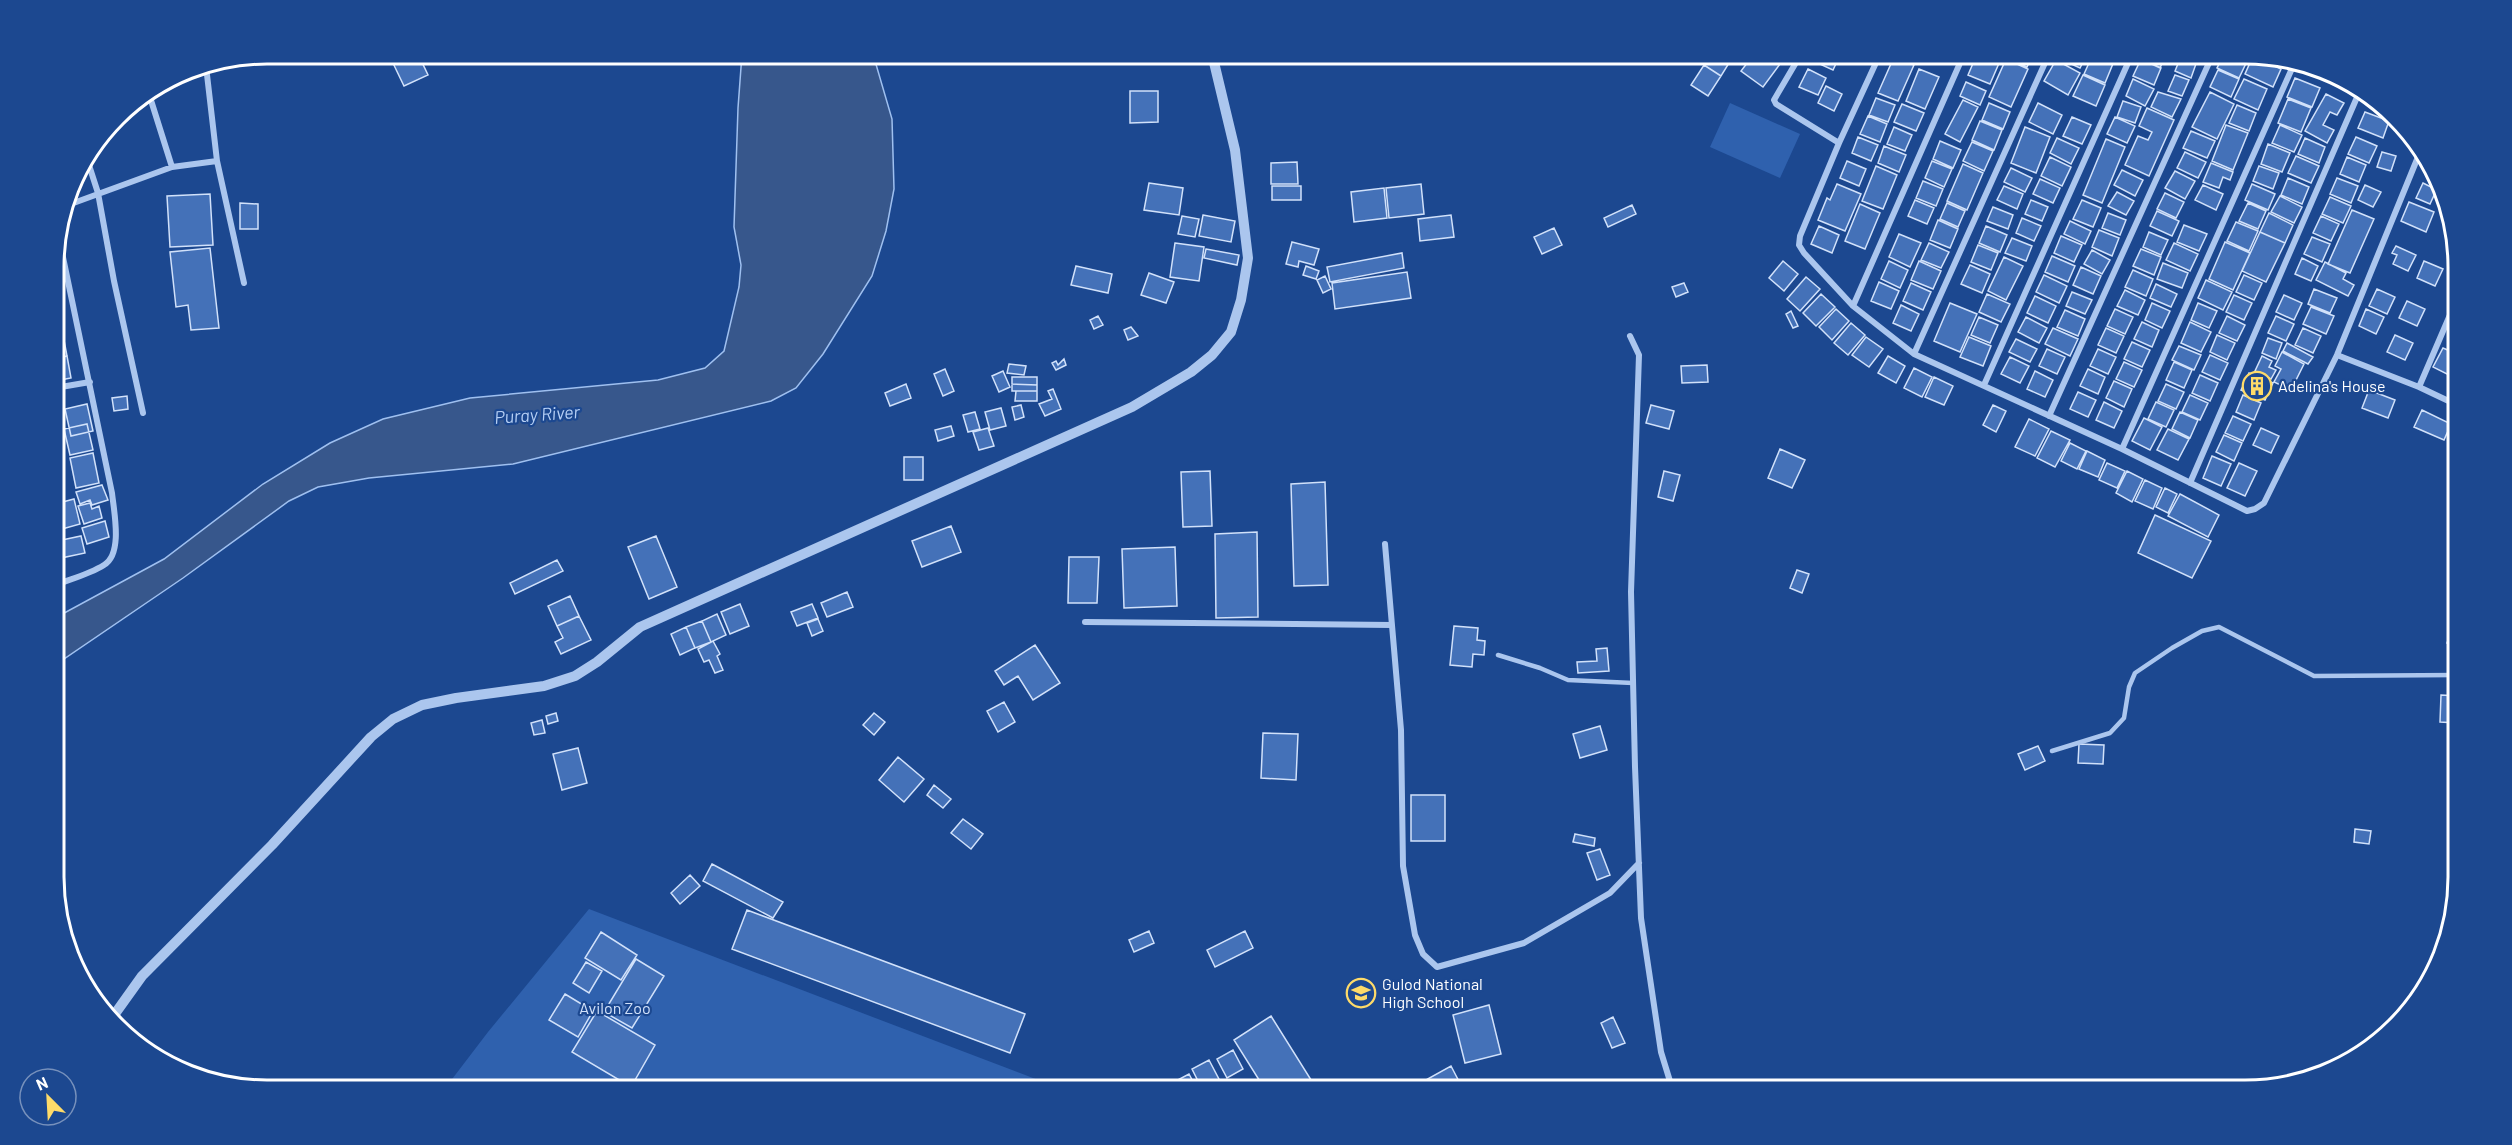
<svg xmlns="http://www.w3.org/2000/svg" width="2512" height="1145" font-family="Barlow,sans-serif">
  <rect width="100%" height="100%" fill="#1c4890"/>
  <path fill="#2f61ae" d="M1730,103L1800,134L1780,178L1710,147Z
    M589,909L1067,1091H443L488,1032Z"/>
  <path fill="#37578c" stroke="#9fc0f0" stroke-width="1.5" d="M742,54H873L892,119L894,189L886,231L872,276L823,354L796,388L771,401L513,464L369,478L318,487L289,501L183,578L55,665V618L164,559L263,484L330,443L383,419L470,398L658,380L705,368L724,351L739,287L741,265L734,227L738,108Z"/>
  <path fill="#4471b8" stroke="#d1e1fa" stroke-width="1.5" d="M403,54H418L428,75L404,86L391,59Z
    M1711,54L1734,55L1721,76L1704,65Z
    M1754,54H1775L1783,60L1763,87L1741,71Z
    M1817,54H1837L1840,55L1833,70L1813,61Z
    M1895,54H1917L1914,62Z
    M1977,54H2003L1990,84L1968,75Z
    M2008,54H2033L2027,67L2006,58Z
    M2061,54H2087L2080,68L2058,58Z
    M2093,54H2117L2105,83L2084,74Z
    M2143,54H2166L2160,68L2141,59Z
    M2182,54L2197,61L2191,78L2175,71Z
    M2224,54L2250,55L2239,78L2217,68Z
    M2253,56L2281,69L2273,87L2245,74Z
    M1894,57L1914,65L1898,101L1878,93Z
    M2006,59L2028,69L2011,107L1989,97Z
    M2141,59L2161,68L2154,85L2133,76Z
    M2056,60L2080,73L2068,95L2044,81Z
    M1704,65L1721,76L1708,96L1691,85Z
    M1808,69L1826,78L1818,95L1799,87Z
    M1919,69L1939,77L1925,109L1906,101Z
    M2218,70L2239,79L2231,97L2210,87Z
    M2083,75L2105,85L2096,106L2073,96Z
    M2175,75L2189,80L2182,96L2168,91Z
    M2295,78L2320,88L2312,107L2287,97Z
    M2133,79L2154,89L2145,106L2126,96Z
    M2244,79L2267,89L2258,110L2234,99Z
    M1966,82L1986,91L1980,105L1960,96Z
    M1826,86L1842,94L1834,111L1818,103Z
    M1130,91H1158V122L1130,123Z
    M2158,92L2181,99L2172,117L2151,107Z
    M2210,92L2234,104L2217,139L2192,127Z
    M2326,94L2344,103L2337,115L2330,112L2323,125L2334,130L2327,143L2305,131Z
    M1876,98L1895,105L1888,122L1869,115Z
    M2288,99L2311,108L2301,132L2278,123Z
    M1963,100L1978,107L1960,142L1945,134Z
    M2123,101L2141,107L2135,123L2117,117Z
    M1989,103L2010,112L2003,129L1982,120Z
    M2038,103L2062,115L2053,134L2029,122Z
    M1902,104L1924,113L1916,131L1894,122Z
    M2237,105L2256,113L2249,131L2229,123Z
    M2147,108L2174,120L2149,176L2125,165L2138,136L2148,140L2152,132L2139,126Z
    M2365,112L2389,121L2383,138L2358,128Z
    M1868,116L1887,124L1880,142L1860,134Z
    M2072,117L2091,125L2082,144L2063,136Z
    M2115,117L2135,126L2127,143L2107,134Z
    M1980,121L2002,130L1994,150L1972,140Z
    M2226,125L2248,133L2233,170L2212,161Z
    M2280,125L2302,135L2294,152L2272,143Z
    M1894,127L1912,135L1905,151L1887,144Z
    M2025,127L2050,137L2036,173L2011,163Z
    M2191,131L2215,141L2207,158L2183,148Z
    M1858,137L1878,145L1871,161L1852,153Z
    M2356,137L2377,146L2369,163L2348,154Z
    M2057,138L2079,148L2071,164L2050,153Z
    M2305,138L2325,147L2319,163L2298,154Z
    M2106,139L2125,147L2102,203L2083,195Z
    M1940,141L1961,150L1953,168L1933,159Z
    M1972,142L1993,151L1984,171L1963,161Z
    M2268,144L2290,153L2282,172L2261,164Z
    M1884,146L1906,155L1899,172L1878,163Z
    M2185,152L2206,162L2198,178L2177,168Z
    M2382,152L2396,156L2391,171L2377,167Z
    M2296,156L2319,166L2311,183L2288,173Z
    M2050,157L2071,167L2062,186L2041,176Z
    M2347,157L2366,165L2359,182L2340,174Z
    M1847,161L1866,169L1859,186L1840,178Z
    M1932,161L1952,169L1944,187L1925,178Z
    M1297,162L1298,184H1271V163Z
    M2211,163L2233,172L2230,180L2223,177L2219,188L2203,182Z
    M1963,164L1983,173L1967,210L1947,201Z
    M1876,166L1897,175L1883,209L1862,201Z
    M2259,166L2279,173L2273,189L2253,181Z
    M2011,168L2032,178L2025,192L2004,182Z
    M2122,170L2143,180L2135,196L2114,185Z
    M2175,171L2195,181L2185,199L2165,188Z
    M2288,178L2309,187L2302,204L2281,195Z
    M2337,178L2358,186L2351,203L2330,194Z
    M2040,179L2060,188L2053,203L2033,194Z
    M1923,181L1943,189L1936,206L1916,198Z
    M1149,183L1183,188L1179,215L1144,210Z
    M2423,183L2435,189L2436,191L2430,204L2416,198Z
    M1421,184L1424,214L1389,218L1386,188Z
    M1837,184L1861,194L1845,231L1818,220L1827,198L1830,200Z
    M2252,184L2275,194L2268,210L2245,200Z
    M2203,185L2223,194L2216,210L2195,200Z
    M2365,185L2381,192L2373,207L2358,200Z
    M1272,186H1301V200H1272Z
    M2004,186L2023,194L2017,209L1997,200Z
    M1384,188L1387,218L1354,222L1351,192Z
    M2117,192L2134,201L2126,215L2108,206Z
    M2165,193L2184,202L2176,218L2157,209Z
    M210,194L213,245L170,247L167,196Z
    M2280,196L2302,207L2294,223L2271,212Z
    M2330,197L2351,206L2343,223L2322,214Z
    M1915,200L1934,208L1927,224L1908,216Z
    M2031,200L2048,207L2042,221L2025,214Z
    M2082,200L2101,208L2093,227L2073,219Z
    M2409,202L2434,212L2426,232L2401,221Z
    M240,203L258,204V229H240Z
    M1947,203L1965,211L1958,227L1940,219Z
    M2248,203L2266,211L2258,229L2239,221Z
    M1860,204L1880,213L1865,249L1845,241Z
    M1632,205L1636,214L1608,227L1604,218Z
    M1993,207L2013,215L2008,229L1987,221Z
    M2352,210L2374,219L2350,273L2328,264Z
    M2157,211L2179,221L2172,236L2150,226Z
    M2108,213L2126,220L2120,235L2102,228Z
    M2269,213L2293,225L2285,243L2260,232Z
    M1203,215L1235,221L1231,242L1199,236Z
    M1451,215L1454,237L1420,241L1418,219Z
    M1182,216L1199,219L1195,237L1178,234Z
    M2321,216L2339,224L2331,241L2313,233Z
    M2022,218L2041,226L2034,241L2016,233Z
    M1938,220L1958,229L1950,248L1930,240Z
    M2070,221L2091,231L2085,244L2064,234Z
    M2236,222L2258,231L2249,251L2227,241Z
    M2184,225L2207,234L2199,251L2177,242Z
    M1819,226L1839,235L1832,253L1811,244Z
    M1986,226L2007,235L2000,252L1979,243Z
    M1554,228L1562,245L1542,254L1534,237Z
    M2099,230L2119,238L2112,256L2092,247Z
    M2149,232L2168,240L2161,255L2143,247Z
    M2260,232L2285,243L2266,282L2242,271Z
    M1899,234L1921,243L1910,267L1889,257Z
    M2061,236L2082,245L2074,262L2054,253Z
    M2312,237L2330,244L2322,262L2304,254Z
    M2012,238L2032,246L2026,261L2005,253Z
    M1292,242L1319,249L1314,265L1299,261L1298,267L1286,264Z
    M2225,242L2250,253L2233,290L2209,279Z
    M1175,243L1204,247L1199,281L1170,277Z
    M1929,243L1949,252L1941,268L1921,260Z
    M2174,243L2198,254L2190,271L2166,260Z
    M1978,245L1998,253L1991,270L1971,262Z
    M2396,246L2416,255L2408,271L2393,264L2397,255L2392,253Z
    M210,248L219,328L191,330L188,305L176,307L170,252Z
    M1206,249L1239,255L1237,265L1204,258Z
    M2141,249L2161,257L2154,275L2133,266Z
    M2092,250L2110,260L2102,274L2084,264Z
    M1402,253L1404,268L1330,282L1327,267Z
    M2052,256L2075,266L2068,282L2045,272Z
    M2004,257L2023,266L2006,300L1988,291Z
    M2302,258L2318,266L2311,281L2295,274Z
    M1783,261L1798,274L1784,291L1769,278Z
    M1889,261L1908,270L1900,288L1881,279Z
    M1919,261L1941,271L1933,289L1911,280Z
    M2424,261L2443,269L2435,286L2417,278Z
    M2325,262L2346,273L2343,279L2354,285L2348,296L2316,280Z
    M2163,263L2188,273L2182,288L2157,279Z
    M1970,265L1990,274L1982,293L1961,284Z
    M1076,266L1112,274L1108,293L1071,285Z
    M1306,266L1319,271L1316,279L1303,275Z
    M2081,267L2101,276L2093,294L2073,285Z
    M2133,270L2153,279L2146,296L2125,287Z
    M1407,272L1411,298L1335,309L1332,283Z
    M1149,273L1174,282L1166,303L1141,295Z
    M2044,275L2067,286L2059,303L2036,292Z
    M2244,275L2262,283L2254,300L2236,292Z
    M1325,276L1331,289L1323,293L1317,280Z
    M1806,277L1820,289L1800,311L1787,299Z
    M2206,280L2232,292L2223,310L2198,298Z
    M1879,282L1899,291L1891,309L1871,301Z
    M1684,283L1688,292L1676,297L1672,287Z
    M1911,283L1931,292L1923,310L1903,301Z
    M2156,284L2177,294L2171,307L2150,298Z
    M2314,289L2337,298L2330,313L2308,304Z
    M2377,289L2395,297L2387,314L2369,306Z
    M2125,290L2145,300L2138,315L2117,306Z
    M2072,292L2092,300L2085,314L2066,306Z
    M1821,294L1835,307L1816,326L1803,313Z
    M1987,294L2010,304L2001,322L1979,312Z
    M2234,295L2252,303L2244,320L2226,312Z
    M2284,295L2302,303L2294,320L2276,312Z
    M2035,296L2056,306L2048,323L2027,313Z
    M2407,301L2425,309L2417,326L2399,318Z
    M1950,303L1977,314L1960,352L1934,341Z
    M2152,303L2170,311L2162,328L2145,320Z
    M2198,303L2217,311L2209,328L2191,320Z
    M1901,305L1919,314L1911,331L1893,323Z
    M2311,307L2334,316L2326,334L2303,324Z
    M1836,309L1849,321L1832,340L1819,327Z
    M2115,309L2133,317L2125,334L2107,326Z
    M2366,309L2384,317L2376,334L2359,326Z
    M2065,310L2085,319L2078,336L2057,327Z
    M1791,311L1798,326L1793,328L1786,314Z
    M55,314H59L63,335L55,337Z
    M1098,316L1103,325L1094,329L1090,320Z
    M2227,316L2245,325L2237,341L2219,333Z
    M2276,316L2294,324L2286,341L2268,333Z
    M1979,317L1998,325L1990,343L1971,335Z
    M2026,317L2047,328L2039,343L2018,332Z
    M2142,322L2159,330L2152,347L2134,339Z
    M2190,322L2211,332L2201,352L2181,343Z
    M1851,323L1865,335L1848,355L1834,343Z
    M1131,327L1138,336L1128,340L1124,330Z
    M2053,328L2078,339L2070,356L2045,344Z
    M2106,328L2124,336L2116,353L2098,345Z
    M2303,328L2321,336L2313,353L2295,345Z
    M63,335L67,356L55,359V337Z
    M2217,335L2235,343L2227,360L2210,352Z
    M2395,335L2413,343L2405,360L2387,352Z
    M1866,337L1883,349L1869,367L1852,355Z
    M1969,337L1991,346L1983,366L1960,357Z
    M2268,338L2282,343L2276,359L2262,353Z
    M2016,339L2037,349L2030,362L2009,352Z
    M2132,342L2150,350L2142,367L2124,359Z
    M2287,343L2313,357L2308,364L2283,351Z
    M2179,346L2201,355L2194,370L2172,360Z
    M2443,348L2457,354V369L2453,377L2433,367Z
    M2047,349L2065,357L2057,374L2039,366Z
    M2098,349L2116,357L2108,374L2090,366Z
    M2282,352L2304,364L2291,390L2274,382L2281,369L2275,366Z
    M2210,355L2228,363L2220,380L2202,372Z
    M67,356L71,378L55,381V359Z
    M1888,356L1905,366L1896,383L1878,373Z
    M2262,356L2272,361L2269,367L2276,370L2271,379L2255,371Z
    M2010,357L2029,366L2020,383L2001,374Z
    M1064,359L1066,365L1056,370L1052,363L1056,361L1058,365Z
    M2124,362L2142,370L2134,387L2116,379Z
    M2174,362L2192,370L2184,388L2166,380Z
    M1009,364L1026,366L1024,375L1007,373Z
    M1707,365L1708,382L1682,383L1681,366Z
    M1914,368L1932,377L1922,397L1904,388Z
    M945,369L954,391L943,396L934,374Z
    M2088,369L2105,377L2098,394L2080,386Z
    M1003,371L1010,387L999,392L992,376Z
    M2035,371L2053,380L2045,397L2027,389Z
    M2249,373L2273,383L2265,400L2241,390Z
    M2200,375L2218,383L2210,401L2192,393Z
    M1012,377H1037V385L1012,384Z
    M1934,377L1953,386L1944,405L1925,397Z
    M2114,381L2132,389L2124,407L2106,398Z
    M906,384L911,398L890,406L885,393Z
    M1012,384L1037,385V391H1012Z
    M2166,384L2184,392L2176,409L2158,401Z
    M1053,389L1061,409L1045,416L1039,404L1052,399L1048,391Z
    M2369,390L2395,400L2388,418L2362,408Z
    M1016,391H1037V401H1015Z
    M2078,392L2096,400L2088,417L2070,409Z
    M2190,395L2208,403L2200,420L2182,412Z
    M2243,395L2261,403L2254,420L2236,412Z
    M127,396L128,409L114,411L112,398Z
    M2104,402L2122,411L2114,428L2096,420Z
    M2156,402L2174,410L2166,427L2148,419Z
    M87,404L93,431L71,436L65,409Z
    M1021,405L1024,417L1015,420L1012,407Z
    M1651,405L1674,411L1669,429L1646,423Z
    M1993,405L2006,411L1996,432L1983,425Z
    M1001,408L1006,426L990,430L985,412Z
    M2422,410L2451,424L2444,440L2414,427Z
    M975,412L980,429L968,432L963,415Z
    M2180,412L2198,420L2190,438L2172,429Z
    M2233,416L2251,424L2243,441L2225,433Z
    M2144,418L2162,427L2150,450L2132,441Z
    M2029,419L2049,429L2035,456L2015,447Z
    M87,424L93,450L70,455L64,429Z
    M951,426L954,436L938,441L935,430Z
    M988,428L994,446L979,450L973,432Z
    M2261,428L2279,436L2271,453L2253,445Z
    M2168,429L2189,439L2178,460L2157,450Z
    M2051,431L2070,440L2055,467L2037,458Z
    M2224,435L2242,443L2234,461L2216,452Z
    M2070,443L2086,451L2077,469L2061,461Z
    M1780,449L1805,460L1792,488L1768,478Z
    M2087,451L2105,460L2098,477L2079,469Z
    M93,453L99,483L76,488L70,458Z
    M2212,456L2231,464L2221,486L2203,478Z
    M904,457H923V480H904Z
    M2107,463L2125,471L2117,488L2099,480Z
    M2239,463L2257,471L2245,496L2227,488Z
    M1210,471L1212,526L1183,527L1181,472Z
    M1664,471L1680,475L1673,501L1658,497Z
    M2127,471L2143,479L2132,502L2116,493Z
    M58,474L63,493L55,495V475Z
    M2145,480L2162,488L2153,509L2135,501Z
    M1325,482L1328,585L1294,586L1291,484Z
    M102,485L108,500L92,505L90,500L80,504L76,492Z
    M2165,488L2177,494L2168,513L2156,507Z
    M2180,494L2219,515L2208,537L2168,516Z
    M74,499L80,524L55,531V504Z
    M90,503L92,509L99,506L102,518L84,524L78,506Z
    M2155,515L2211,541L2192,578L2138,553Z
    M105,521L109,537L87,544L82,528Z
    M951,526L961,552L922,567L912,541Z
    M1257,532L1258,617L1216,618L1215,534Z
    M81,536L85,553L61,558L57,541Z
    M656,536L677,587L649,599L628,547Z
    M1175,547L1177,606L1124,608L1122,549Z
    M1069,557H1099L1097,603H1068Z
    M557,560L563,571L515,594L510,583Z
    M1797,570L1809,574L1802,593L1790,588Z
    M847,592L853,607L827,617L821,603Z
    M570,596L579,616L557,626L548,606Z
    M740,604L749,626L730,634L721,612Z
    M812,604L818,618L797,626L791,612Z
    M717,614L726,635L711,642L702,621Z
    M579,616L591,640L561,654L555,642L563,638L557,626Z
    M818,619L823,631L812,636L807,623Z
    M702,621L711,642L695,648L686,627Z
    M1454,626L1478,628L1477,640L1485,641L1484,655L1473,654L1472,667L1450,665Z
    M686,627L695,648L680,655L671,634Z
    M2452,629L2457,631V646L2447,643Z
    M713,641L720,654L717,656L723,670L715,673L709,660L704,662L698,649Z
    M1035,645L1060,683L1033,700L1018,676L1004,685L995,671Z
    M1607,648L1609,671L1578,673L1577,662L1597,661L1596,649Z
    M2441,695L2457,696V723L2440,722Z
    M1004,702L1015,722L998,732L987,711Z
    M556,713L558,721L548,724L546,716Z
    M874,713L885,722L874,735L863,725Z
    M542,720L545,733L534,735L531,723Z
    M1600,726L1607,750L1580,758L1573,734Z
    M1263,733L1298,734L1296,780L1261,778Z
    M2079,744L2104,745L2103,764L2078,763Z
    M2038,746L2045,761L2025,770L2018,754Z
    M578,748L587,783L562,790L553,754Z
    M898,757L924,779L904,802L879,780Z
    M934,785L951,799L943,808L927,795Z
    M1411,795H1445V841H1411Z
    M963,819L983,834L971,849L951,833Z
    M2355,829L2371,831L2369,844L2354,842Z
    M1575,834L1595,838L1594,846L1573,842Z
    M1600,849L1610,875L1597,880L1587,853Z
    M712,864L783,902L773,918L703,881Z
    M690,875L700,886L680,904L671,893Z
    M747,910L1025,1014L1010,1053L732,949Z
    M1149,931L1154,943L1134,952L1129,940Z
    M1245,931L1253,948L1215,967L1207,950Z
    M601,932L637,955L621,980L585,958Z
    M636,959L664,976L632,1028L604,1012Z
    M586,962L602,971L589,993L573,983Z
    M565,994L593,1011L578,1037L549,1020Z
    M1489,1005L1501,1054L1465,1063L1453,1015Z
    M597,1011L655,1045L631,1087L572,1052Z
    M1271,1016L1318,1091H1266L1234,1040Z
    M1613,1017L1625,1043L1612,1048L1601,1023Z
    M1233,1050L1243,1069L1227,1078L1217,1059Z
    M1209,1060L1221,1083L1203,1091L1192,1069Z
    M1451,1066L1464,1091H1406Z
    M1189,1074L1198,1091H1174L1170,1084Z"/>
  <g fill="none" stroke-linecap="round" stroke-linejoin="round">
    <path stroke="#abc6ee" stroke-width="4.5" d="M1498,655L1540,668L1568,680L1633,683
      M2052,751L2110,733L2124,718L2129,687L2135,673L2172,648L2202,631L2219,627L2314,676L2457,675"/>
    <path stroke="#abc6ee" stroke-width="6" d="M1689,54L1695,56L1698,54
      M1801,54L1774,100L1776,104L1839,143
      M1880,54L1839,143L1800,236L1799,245L1804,253L1853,306L1914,354L2122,449L2247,511L2255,509L2264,503L2337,355L2420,152
      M2299,65L2351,90
      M149,94L172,167
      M87,159L98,193L114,281L143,413
      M217,161L244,283
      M68,205L172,167L217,161L206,66
      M1853,306L1964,54
      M1630,336L1639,355L1631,592L1635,767L1641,918L1661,1052L1673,1091
      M1914,354L2049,54
      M2337,355L2419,387L2457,405
      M1984,385L2132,54
      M2419,387L2456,301
      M55,388L90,382
      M2049,416L2213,54
      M2122,449L2294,64
      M2190,483L2358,95
      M1385,544L1401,730L1403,866L1415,935L1423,954L1437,967L1524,943L1610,893L1639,863
      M55,585C71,579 90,574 104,565C123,554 114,512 112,493L59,238
      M1085,622L1392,625"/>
    <path stroke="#abc6ee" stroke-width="10" d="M112,1018L142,976L272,845L371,737L393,719L422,705L456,698L544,686L575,676L597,662L640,627L1132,407L1191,372L1212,355L1231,332L1241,300L1248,258L1235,150L1212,54"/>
  </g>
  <defs>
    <g id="building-ring" transform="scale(1.5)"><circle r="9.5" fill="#1c4890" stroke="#fedb69" stroke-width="1.5"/><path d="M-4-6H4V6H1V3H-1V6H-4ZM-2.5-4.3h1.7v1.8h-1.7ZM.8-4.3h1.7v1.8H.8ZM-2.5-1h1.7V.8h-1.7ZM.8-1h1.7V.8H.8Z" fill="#fedb69"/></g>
    <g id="school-ring" transform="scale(1.5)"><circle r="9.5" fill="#1c4890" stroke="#fedb69" stroke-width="1.5"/><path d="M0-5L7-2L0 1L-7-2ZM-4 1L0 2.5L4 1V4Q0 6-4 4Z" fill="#fedb69"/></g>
  </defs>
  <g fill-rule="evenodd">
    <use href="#building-ring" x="2257" y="386"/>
    <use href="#school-ring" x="1361" y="993"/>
  </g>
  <g text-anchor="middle" stroke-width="4.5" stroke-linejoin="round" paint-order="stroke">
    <g font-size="16" fill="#fff" stroke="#1c4890" text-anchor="start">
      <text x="2278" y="392">Adelina's House</text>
      <text x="1382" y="990">Gulod National<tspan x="1382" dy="18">High School</tspan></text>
    </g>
    <g font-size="16" fill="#d1e1fa" stroke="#1c4890">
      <text x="615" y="1014">Avilon Zoo</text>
    </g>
    <g font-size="18" font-style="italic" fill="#b7d0f5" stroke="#1c4890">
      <text transform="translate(537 415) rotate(-4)" y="6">Puray River</text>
    </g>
  </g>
  <path d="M0 0H2512V1145H0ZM267 64H2245A203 203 0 0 1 2448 267V877A203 203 0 0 1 2245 1080H267A203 203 0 0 1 64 877V267A203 203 0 0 1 267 64Z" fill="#1c4890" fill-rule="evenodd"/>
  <path fill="none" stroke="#fff" stroke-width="3" d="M267 64H2245A203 203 0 0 1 2448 267V877A203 203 0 0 1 2245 1080H267A203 203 0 0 1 64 877V267A203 203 0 0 1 267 64Z"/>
  <g transform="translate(48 1097) rotate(336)"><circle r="28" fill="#1c4890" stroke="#7791bc" stroke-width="1.5"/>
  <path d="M0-4.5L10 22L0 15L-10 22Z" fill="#fedb69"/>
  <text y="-9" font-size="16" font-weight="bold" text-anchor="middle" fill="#ffffff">N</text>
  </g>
</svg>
